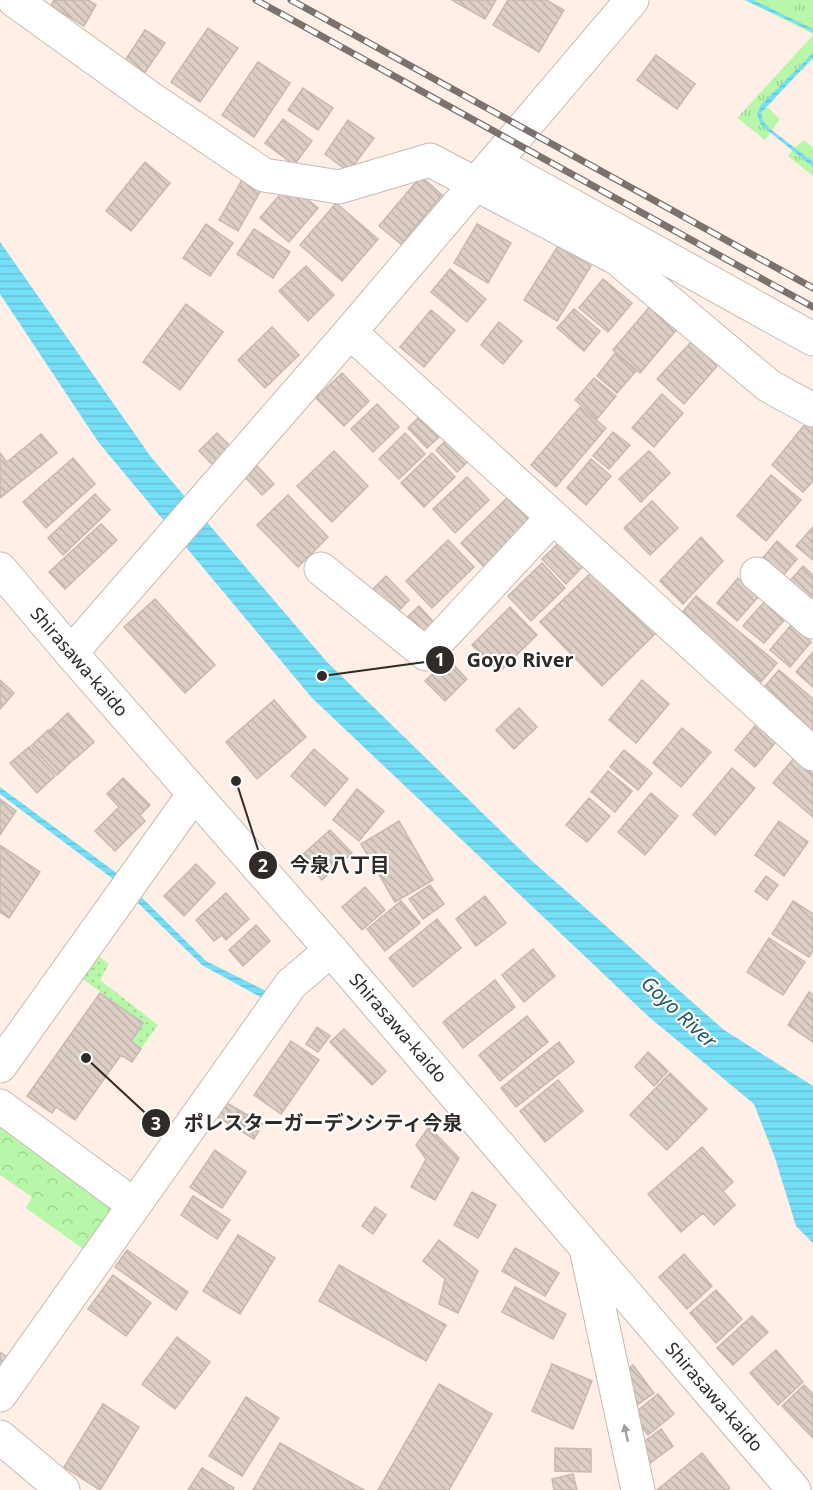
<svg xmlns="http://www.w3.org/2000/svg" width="813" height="1490" font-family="'Noto Sans','Noto Sans JP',sans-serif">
  <defs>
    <pattern id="grass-tufts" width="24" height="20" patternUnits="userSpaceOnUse" patternTransform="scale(1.5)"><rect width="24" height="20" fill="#b8f7a9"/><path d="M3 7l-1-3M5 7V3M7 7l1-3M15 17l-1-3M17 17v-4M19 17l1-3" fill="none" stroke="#9fd491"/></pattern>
    <pattern id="park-crowns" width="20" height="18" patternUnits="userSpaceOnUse" patternTransform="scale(1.5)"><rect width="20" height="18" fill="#b8f7a9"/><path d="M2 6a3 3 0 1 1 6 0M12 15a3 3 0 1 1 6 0" fill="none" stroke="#9fd491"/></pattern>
    <pattern id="garden-dots" width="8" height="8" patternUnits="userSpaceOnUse" patternTransform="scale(1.5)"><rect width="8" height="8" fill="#b8f7a9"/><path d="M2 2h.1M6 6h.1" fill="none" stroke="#9fd491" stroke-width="1.8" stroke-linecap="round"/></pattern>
    <pattern id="water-rules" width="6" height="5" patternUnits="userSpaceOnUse" patternTransform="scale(1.5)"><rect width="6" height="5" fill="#75dff7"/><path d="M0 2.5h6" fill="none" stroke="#66c0d4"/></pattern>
    <pattern id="building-back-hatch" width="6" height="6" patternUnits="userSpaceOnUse" patternTransform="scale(1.5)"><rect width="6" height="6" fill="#decfc6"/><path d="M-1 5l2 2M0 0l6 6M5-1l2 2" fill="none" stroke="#bfb2aa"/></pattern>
  </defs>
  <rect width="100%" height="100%" fill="#ffefe6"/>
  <path fill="url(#grass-tufts)" d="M745,0H813V34Z
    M813,35V59L766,106L780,119L765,140L737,118Z
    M804,140L813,148V176L788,156L794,148Z"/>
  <path fill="url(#park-crowns)" d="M0,1127L115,1207L90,1254L26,1208L32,1197L0,1175Z"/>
  <path fill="url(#garden-dots)" d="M98,955L109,964L100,980L158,1025L141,1049L131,1041L143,1023L80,977Z"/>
  <path fill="url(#water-rules)" d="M745,0H753L813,29V32Z
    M813,53V57L761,113L763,121L769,128L813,162V167L761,125L757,114L761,105Z
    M0,242L151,457L327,662L532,861L724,1030L813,1086V1243L796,1226L775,1158L754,1104L649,1017L312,698L99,443L0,294Z
    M0,787L118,874L206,961L266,991L262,998L202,965L113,879L0,794Z"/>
  <path fill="url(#building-back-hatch)" stroke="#c7b8b0" stroke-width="1.5" d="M54,0H88L96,5L84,26L51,6Z
    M452,0H496L485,19Z
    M508,0H546L564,10L539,52L493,25Z
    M208,28L238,48L200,102L171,82Z
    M145,30L165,43L143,75L124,62Z
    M656,55L695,84L677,109L637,80Z
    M258,62L290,83L254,137L222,115Z
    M303,88L333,108L318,130L288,110Z
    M283,119L312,141L294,165L265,143Z
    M348,120L374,138L349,172L325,154Z
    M145,162L170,183L131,231L106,211Z
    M421,176L442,195L401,244L379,226Z
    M242,180L261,190L238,231L219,220Z
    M289,184L318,208L289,242L260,218Z
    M336,203L378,239L342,281L300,245Z
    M206,224L233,243L210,276L183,258Z
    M477,224L511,243L488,283L454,263Z
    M254,229L290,252L273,278L237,254Z
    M558,246L591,266L557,321L524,300Z
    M306,266L334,295L308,321L279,291Z
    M450,269L486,299L467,322L431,292Z
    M603,279L632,303L608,332L579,308Z
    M186,304L223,332L180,390L143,362Z
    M651,305L678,328L640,373L613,350Z
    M574,309L600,331L584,351L557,328Z
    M431,310L455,330L424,367L400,347Z
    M499,322L522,341L503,364L481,345Z
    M272,327L299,355L265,388L238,360Z
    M691,342L717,366L684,404L657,379Z
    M615,353L636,371L617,393L597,376Z
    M342,373L369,401L344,426L316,398Z
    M594,378L616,396L597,419L575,400Z
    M662,394L683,413L654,447L632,428Z
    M377,404L399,427L373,452L351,429Z
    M430,406L450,427L427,448L408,428Z
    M580,407L606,428L556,487L531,465Z
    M810,418L813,420V481L803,492L772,465Z
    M455,432L476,454L457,472L436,450Z
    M613,432L630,445L609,469L593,456Z
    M217,433L232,448L213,465L199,451Z
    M405,433L425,454L399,479L379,459Z
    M41,434L57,453L0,498V453L7,462Z
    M334,451L368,486L332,522L297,486Z
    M649,451L670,473L641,502L619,479Z
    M432,453L455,477L424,507L401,483Z
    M73,458L95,484L46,528L23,502Z
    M591,459L611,476L586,505L567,488Z
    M257,466L274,484L262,495L245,477Z
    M771,475L801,500L766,541L737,516Z
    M467,477L489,500L455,533L433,509Z
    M95,494L110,510L63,555L48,538Z
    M288,495L328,537L298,567L257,525Z
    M509,496L537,524L488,571L461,543Z
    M652,501L678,528L650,555L624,528Z
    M101,524L117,540L65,589L49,572Z
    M813,527V560L796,546Z
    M568,534L591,558L566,584L542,559Z
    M701,537L723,561L683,604L660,581Z
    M448,540L474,567L432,608L406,581Z
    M777,541L797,559L776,584L756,566Z
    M542,563L565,588L531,621L508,596Z
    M598,566L660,629L602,686L540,622Z
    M803,566L813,575V595L802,608L782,590Z
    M386,576L409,600L390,620L366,596Z
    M738,578L759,596L737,621L717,603Z
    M696,596L777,663L761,682L681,614Z
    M155,599L215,665L185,693L124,627Z
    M765,601L785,619L764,643L743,626Z
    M419,606L439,628L417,649L397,627Z
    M510,607L537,635L499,672L472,645Z
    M791,625L811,642L790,667L770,650Z
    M813,652V687L796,672Z
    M448,659L467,679L445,701L425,681Z
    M779,670L813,699V737L760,692Z
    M0,680L14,693L0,709Z
    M642,680L669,704L636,743L609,720Z
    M274,700L306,737L257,779L226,742Z
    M519,708L537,727L514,749L496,730Z
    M68,713L94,742L75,759L50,730Z
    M759,721L779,738L755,767L735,750Z
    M682,728L711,752L681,787L653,763Z
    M48,730L74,759L57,775L31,746Z
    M29,747L55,776L37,793L10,763Z
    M314,749L348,779L325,806L291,776Z
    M624,750L652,773L638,790L610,767Z
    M794,758L813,774V817L773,783Z
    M732,768L755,788L715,835L693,815Z
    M608,771L632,791L615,812L591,792Z
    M123,778L150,805L140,815L145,821L115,851L95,831L119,807L107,794Z
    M357,789L384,811L359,841L333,820Z
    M651,793L678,816L645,855L618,832Z
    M589,798L610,816L587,842L566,825Z
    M0,799L16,811L0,835Z
    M399,821L433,880L395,902L361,844Z
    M779,821L808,842L784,876L755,855Z
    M330,830L352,853L322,880L300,857Z
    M0,845L40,872L9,918L0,912Z
    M196,864L215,883L184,916L164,896Z
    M766,876L778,885L767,900L755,891Z
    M430,885L444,904L423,919L409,899Z
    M365,887L385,910L362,930L342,907Z
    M226,893L249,919L226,940L222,935L214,941L196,920Z
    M485,896L506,923L476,946L456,919Z
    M401,901L420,923L385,951L367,929Z
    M793,901L813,914V951L809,957L772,934Z
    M437,919L461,948L413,987L389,958Z
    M256,925L270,941L243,966L229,950Z
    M769,938L805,962L783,995L747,972Z
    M533,949L555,976L524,1002L502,975Z
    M495,980L515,1007L463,1048L443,1022Z
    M809,992L813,995V1042L788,1025Z
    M100,993L143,1023L131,1041L141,1049L132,1062L121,1055L75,1120L56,1107L52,1113L27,1096Z
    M527,1016L548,1042L500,1081L479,1055Z
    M317,1027L330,1036L318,1052L306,1044Z
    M344,1029L386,1071L372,1085L330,1042Z
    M291,1041L319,1060L281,1114L254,1095Z
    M559,1042L574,1062L516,1107L501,1088Z
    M648,1052L668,1071L654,1086L635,1067Z
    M670,1073L707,1109L667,1150L630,1115Z
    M558,1080L583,1111L545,1142L520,1111Z
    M225,1102L263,1124L254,1139L216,1116Z
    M429,1127L459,1158L435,1200L411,1187L426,1159L416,1145Z
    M702,1147L733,1182L723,1191L735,1205L714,1225L703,1213L681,1232L648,1194Z
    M215,1150L246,1172L222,1208L190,1187Z
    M472,1192L496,1205L478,1238L454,1225Z
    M193,1196L230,1220L217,1239L181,1215Z
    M375,1207L386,1215L373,1234L362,1226Z
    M238,1235L275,1258L240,1314L203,1291Z
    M439,1240L478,1271L458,1313L439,1304L445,1279L423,1261Z
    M515,1248L559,1273L545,1296L502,1271Z
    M127,1250L188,1292L176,1310L115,1267Z
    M684,1254L712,1286L687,1309L659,1277Z
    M339,1265L446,1325L426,1361L319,1301Z
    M113,1275L151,1303L126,1336L88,1309Z
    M515,1287L566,1314L553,1339L502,1312Z
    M716,1290L742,1319L716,1343L690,1313Z
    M752,1316L768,1332L733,1365L717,1348Z
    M177,1337L210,1362L175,1409L142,1384Z
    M776,1350L803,1382L778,1405L750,1373Z
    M0,1352L9,1358L0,1371Z
    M552,1364L592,1381L573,1429L532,1411Z
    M633,1365L654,1393L634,1407L622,1373Z
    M439,1384L492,1414L449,1490H378Z
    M804,1385L813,1394V1438L782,1406Z
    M658,1394L674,1414L648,1435L632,1415Z
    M246,1397L279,1418L242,1476L209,1456Z
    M103,1404L139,1427L100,1490L64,1467Z
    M661,1429L673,1446L649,1464L637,1447Z
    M280,1443L364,1490H253Z
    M555,1448L591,1449V1472L555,1471Z
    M702,1453L730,1488L727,1490H657Z
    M202,1468L234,1488L233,1490H188Z
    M573,1474L577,1490H554L552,1479Z"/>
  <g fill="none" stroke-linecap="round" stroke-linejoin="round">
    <g stroke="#c9bab2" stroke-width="35">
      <path id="minor" d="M14,0L150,98L264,175L339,187L430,160L618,259L769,386L813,410
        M495,163L813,339
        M350,332L813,754
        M321,569L426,654L553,517
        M757,574L813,622
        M71,653L350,332L632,0
        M0,1066L194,794
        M0,1106L134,1205
        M586,1248L638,1490
        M0,1395L291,984L331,950
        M0,1437L63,1490"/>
    </g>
    <g stroke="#c9bab2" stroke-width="35">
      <path id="secondary" d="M0,569L71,653L331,950L794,1490"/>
    </g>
    <use href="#minor" stroke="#fff" stroke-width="33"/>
    <use href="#secondary" stroke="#fff" stroke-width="33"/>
    <g stroke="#7c726d" stroke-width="7">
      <path id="rail" d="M256,0L813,307
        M291,0L813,288"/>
    </g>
    <use href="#rail" stroke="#fff" stroke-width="4.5" stroke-dasharray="14" stroke-linecap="butt"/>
  </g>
  <defs><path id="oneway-solid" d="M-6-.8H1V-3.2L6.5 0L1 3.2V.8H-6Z" transform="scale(1.5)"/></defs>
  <use fill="#a2a09e" href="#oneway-solid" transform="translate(626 1433) rotate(-102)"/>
  <g text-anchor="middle" stroke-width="4.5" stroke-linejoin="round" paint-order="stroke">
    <g font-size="18" fill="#312b28" stroke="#fff">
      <text transform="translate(79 662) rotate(49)" y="6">Shirasawa-kaido</text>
      <text transform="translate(398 1028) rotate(49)" y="6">Shirasawa-kaido</text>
      <text transform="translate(714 1397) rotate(49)" y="6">Shirasawa-kaido</text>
    </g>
    <g font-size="20" font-style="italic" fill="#1e5a67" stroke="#fff">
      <text transform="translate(679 1012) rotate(43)" y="7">Goyo River</text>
    </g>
  </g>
  <path fill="none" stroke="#312b28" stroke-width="2" d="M322 676L440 660M236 781L263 865M86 1058L156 1123"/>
  <g fill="#312b28" stroke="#fff" stroke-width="2">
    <circle cx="322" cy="676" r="6"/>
    <circle cx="236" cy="781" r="6"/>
    <circle cx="86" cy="1058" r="6"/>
    <circle cx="440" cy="660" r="15"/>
    <circle cx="263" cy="865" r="15"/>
    <circle cx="156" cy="1123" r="15"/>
  </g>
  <g font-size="18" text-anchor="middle" font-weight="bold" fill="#fff">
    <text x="440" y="666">1</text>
    <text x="263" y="872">2</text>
    <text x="156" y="1130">3</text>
  </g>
  <g font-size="20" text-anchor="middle" font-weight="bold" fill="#312b28" stroke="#fff" stroke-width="4.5" stroke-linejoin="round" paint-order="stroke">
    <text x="520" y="667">Goyo River</text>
    <text x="340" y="872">今泉八丁目</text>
    <text x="323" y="1130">ポレスターガーデンシティ今泉</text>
  </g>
</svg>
